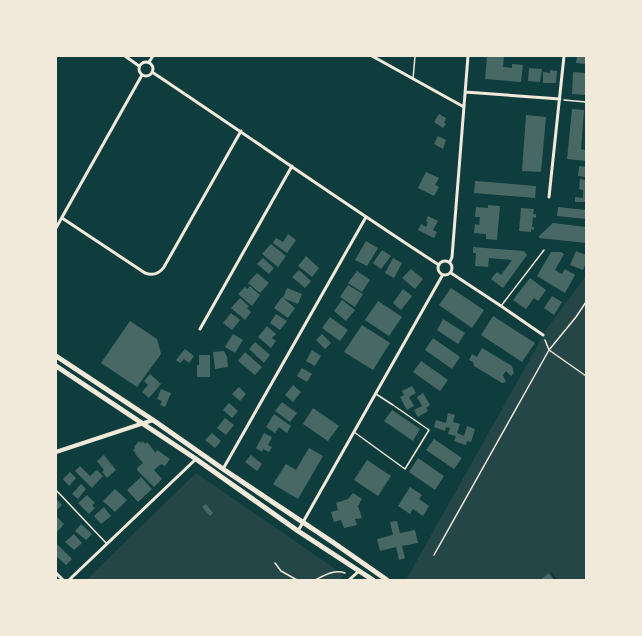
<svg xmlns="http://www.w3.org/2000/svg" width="642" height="636" font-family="Figtree,sans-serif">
  <rect width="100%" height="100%" fill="#0f3d3e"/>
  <path fill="#244646" d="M586,276V580H557L552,572L538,580H406L548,327Z
    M196,473L344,575L339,580H86Z"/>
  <path fill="#486865" d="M487,56H504L503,67L512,68V64L523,65L521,82L485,79Z
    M577,56H586V64L576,63Z
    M529,68L542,69L540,82L528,81Z
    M550,70L557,71L556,83H543V72L550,73Z
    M573,72L586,73V95L572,94Z
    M572,109L584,110L581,149L586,150V161L567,159Z
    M439,114L446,118L444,123L446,124L443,128L434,122Z
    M526,115L546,117L541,172L522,171Z
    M438,136L446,140L443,149L434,144Z
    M579,166L586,167V177L578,176Z
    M426,172L439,178L435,185L439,187L434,196L418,188Z
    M580,179L586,180V202H575V197L583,198V190L579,189Z
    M475,181L536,186L535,198L474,193Z
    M488,205L500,206L497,240L486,239V234L474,233L475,224L479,225L480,217H475L476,207L488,208Z
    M558,207L586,210V219L557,216Z
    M521,208L534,209L533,214H536V218L533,217L532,227H534V230L531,229V232L519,231Z
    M428,216L438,221L433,230L437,232L434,238L418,230L421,224L426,227L428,222L426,221Z
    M553,223L586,227V243L539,238V236Z
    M288,234L296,240L287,253L273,243L276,238L283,242Z
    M366,241L378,248L367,266L355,260Z
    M271,244L286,256L278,267L262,254Z
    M473,247L524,251L527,255L503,288L491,279L497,272L501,275L512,260L489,258L488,267L475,266L476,253H473Z
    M382,250L391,256L381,269L373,263Z
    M576,251L586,255V263L583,270L570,265Z
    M551,252H561L564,254L555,270L562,274L565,269L575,275L565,293L537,276Z
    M306,256L319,268L312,277L298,266Z
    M263,258L274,268L269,274L257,264Z
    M393,258L402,263L394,278L385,273Z
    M411,269L423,279L415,289L402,278Z
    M299,270L311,281L305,288L292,277Z
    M357,271L370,280L362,292L348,283Z
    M257,273L269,283L260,293L248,283Z
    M530,278L546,290L538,301L534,298L526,309L513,300Z
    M348,285L363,294L355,307L340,297Z
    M250,286L260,295L252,306L238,294L245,287L247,289Z
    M287,288L302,294L298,304L283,298Z
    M451,288L484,310L472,328L439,305Z
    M403,289L412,296L401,310L393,303Z
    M552,296L562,302L554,315L544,308Z
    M282,297L295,308L288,318L274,308Z
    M240,298L249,306L247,308L251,312L245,320L231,308Z
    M342,300L355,310L346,321L334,311Z
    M378,301L402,317L389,336L365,320Z
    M231,313L240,320L232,330L223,323Z
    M276,314L287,321L280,330L270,323Z
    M493,316L535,343L522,362L481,335Z
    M330,317L348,330L340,341L322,328Z
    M443,319L465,333L458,344L437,330Z
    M130,321L157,339L161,354L137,387L101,363Z
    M362,325L390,343L373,370L344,352Z
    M267,326L276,334L272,338L276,341L271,348L258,337Z
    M233,334L243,340L235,353L225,347Z
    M322,334L331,343L325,349L316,340Z
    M433,338L460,357L452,369L425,350Z
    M255,342L270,355L264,363L249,349Z
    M482,348L512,366L514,373L511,376L506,371L503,375L506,382L502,383L474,366L473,362L469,360L472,354L477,357Z
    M185,349L194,356L189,363L184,359L180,363L176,360Z
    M312,350L321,356L315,366L306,361Z
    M224,351L227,357L228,367L215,369L213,352Z
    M245,352L262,367L255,375L238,361Z
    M199,355H210V377H197V365H199Z
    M421,361L448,380L440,391L413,372Z
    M302,368L312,374L307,382L297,376Z
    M150,374L161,384L149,398L142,392L148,385L144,381Z
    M293,385L301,392L293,402L285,395Z
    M412,386L416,393L409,397L414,406L407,410L400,397L404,395L402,391Z
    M239,387L246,394L240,401L232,394Z
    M161,389L171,393L165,407L160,405L162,401L157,399Z
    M423,393L430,405L426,408L428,411L418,417L414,410L422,406L417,397Z
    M282,402L297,413L290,422L275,411Z
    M229,403L238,411L232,418L223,410Z
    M313,408L339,426L328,441L303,424Z
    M392,410L420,429L413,441L384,421Z
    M448,413L455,415L453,422L460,424L457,433L464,436L467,426L475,429L471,442L467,441L466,445L454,441L456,436L448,434L450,428L446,427L445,431L434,427L436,420L446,423Z
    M274,414L291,426L287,433L279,427L275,433L266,427Z
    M225,418L234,425L226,435L217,428Z
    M212,433L221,441L215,448L205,440Z
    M264,433L272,437L268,445L272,447L269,452L263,449L262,452L256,448Z
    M434,439L462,458L454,469L426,450Z
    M139,441L141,443L143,441L145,444L147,442L155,452L154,453H155L157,450L170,459L165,466L161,464L154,470L162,479L154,487L137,470V468L143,463L135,454L136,453L133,450L135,448L134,447Z
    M309,448L323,456L298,499L273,484L286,464L296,470Z
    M104,455L116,470L107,478L102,472L104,470L97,461Z
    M251,455L262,464L257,471L245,462Z
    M418,458L444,476L435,490L409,472Z
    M367,460L391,476L378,496L354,480Z
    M80,466L90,476L97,470L103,476L92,488L75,471Z
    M70,472L76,478L69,486L63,479Z
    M141,477L152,489L138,502L127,490Z
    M81,484L86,489L78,499L72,494Z
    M410,487L422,495L419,499L429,506L423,516L413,509L410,514L398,506Z
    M115,489L127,500L115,512L103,501Z
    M353,493L362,499L358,506L362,518L355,519L357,525L344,528L341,520L334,522L331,512L338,510L336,503L348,499Z
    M87,495L95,503L92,505L95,508L89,514L78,503Z
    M56,499L62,505L56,511Z
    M206,504L213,513L210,516L202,507Z
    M104,507L111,516L101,524L94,516Z
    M56,516L64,524L56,533Z
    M397,521L400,533L415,530L418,543L402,546L405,558L399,560L396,547L380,551L377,539L393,535L390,522Z
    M81,524L92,534L86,540L75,531Z
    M74,534L82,543L74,550L65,542Z
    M57,544L72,559L66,565L56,556Z
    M549,573L554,580H541V579Z"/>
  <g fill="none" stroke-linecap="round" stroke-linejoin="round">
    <path stroke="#f1e9da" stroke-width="1.5" d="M564,100L586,102
      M545,340L549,350L586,376
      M434,555L549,350L576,317L586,302
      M275,563L281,571L297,580
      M315,580C325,575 335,569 345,573"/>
    <path stroke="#f1e9da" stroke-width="1.5" d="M413,79L415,56
      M501,306L544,250
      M354,432L405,469L429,430L393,405L376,394
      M56,490L107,544"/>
    <path stroke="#f1e9da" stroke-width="3" d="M125,56L139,66
      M372,56L464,107
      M149,62L153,56
      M139 69a7 7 0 1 1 14 0a7 7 0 1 1-14 0Z
      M152,72C248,136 342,202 439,265
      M465,92L560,99
      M549,197L564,56
      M62,218L145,273C153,276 159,274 164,267L241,131
      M56,228L142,75
      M438 268a7 7 0 1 1 14 0a7 7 0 1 1-14 0Z
      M450,262L452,257L468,56
      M451,273L501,306L543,335
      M200,329L292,166
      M223,469L366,217
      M298,531L442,276
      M56,573L63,580
      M69,580L196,459
      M349,580L359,571"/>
    <path stroke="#f1e9da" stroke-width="4" d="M56,452L153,420"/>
    <path stroke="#f1e9da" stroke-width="5" d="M56,356L153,420L223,469L334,543L387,580
      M56,366L196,459L298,531L373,580"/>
  </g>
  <rect width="642" height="636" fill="none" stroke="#f1e9da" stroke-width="114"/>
</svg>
